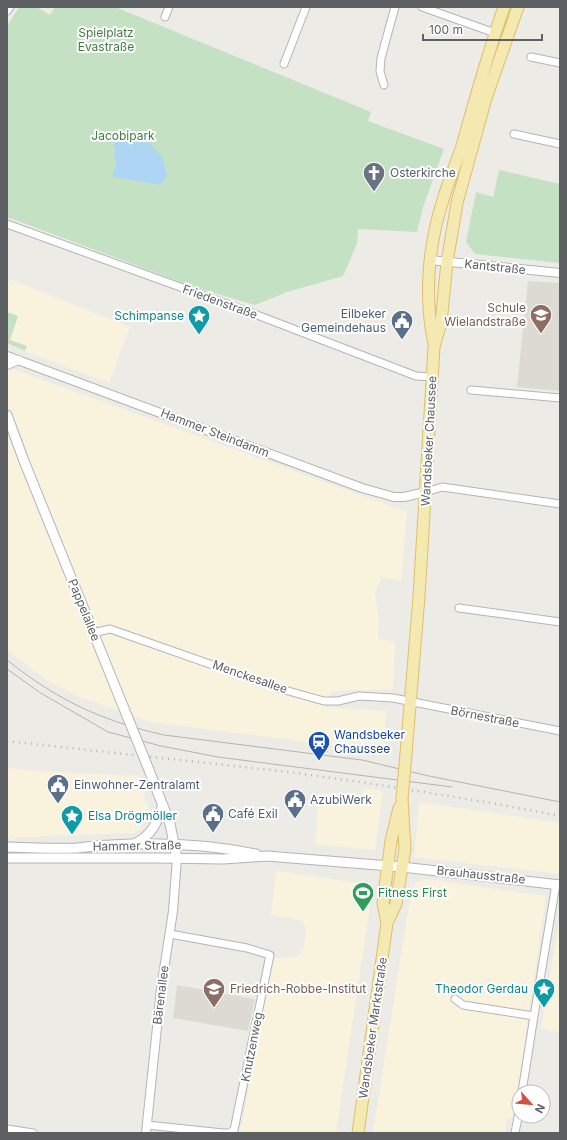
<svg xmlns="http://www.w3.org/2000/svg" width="567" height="1140" font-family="Inter,sans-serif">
  <rect width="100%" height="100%" fill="#edebe5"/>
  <path fill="#f9f3dd" d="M12,280L130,327L109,383L25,351L7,343V281Z
    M7,367L407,512L401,581L382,577L375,592L379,622L378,639L395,642L393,689L331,691L325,707L386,711L384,747L365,745V751L292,740L150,722L80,697L45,679L7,650Z
    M7,768L39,771L139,776L145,791L144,797L150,810L149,815L139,830L134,833L41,836L40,837H16L14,841L7,838Z
    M363,788L383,791L375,850L315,845L319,793L362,796Z
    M419,802L560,823V874L414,857Z
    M276,871L373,885L336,1133H237L242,1124L273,958L295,957L301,953L304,947L306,930L304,923L296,919L271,915Z
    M425,879L546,896L517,1093L512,1118H507L505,1133H373L411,892L416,883Z
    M560,915V1032L541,1029Z"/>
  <path fill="#dddad3" d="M528,281L560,283V391L517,387Z
    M177,985L255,999L248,1031L173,1018Z"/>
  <path fill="#c5e1c4" d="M19,7H37L50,15L55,7H115L371,112L368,121L444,149L423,207L417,232L358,229L357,244L343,276L287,292L255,305L194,287L7,217V26Z
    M499,170L560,184V263L475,254L466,242L476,192L493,197Z
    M7,312L18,316L10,340L27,346L25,351L7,343Z"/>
  <path fill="#aed6f4" d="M121,131L135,134L148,141L162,157L167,174L161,185L113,177V171L116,170V160L114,157L115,147H113L117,133Z"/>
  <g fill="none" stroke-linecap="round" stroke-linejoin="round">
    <g stroke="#b2b5b8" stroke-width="9">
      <path id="minor" d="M422,7L495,33
        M7,11L10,7
        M165,17L169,7
        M531,57L560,63
        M284,64L306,7
        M384,85L380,71L381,58L395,7
        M514,134L560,144
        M7,224L257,315L416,376L433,377
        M471,390L560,398
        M426,492L442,487L560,504
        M459,608L560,622
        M93,633L110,629L281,689L324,701H338L359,696L393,698L560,731
        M455,999L463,1005L534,1016L556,884
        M522,1092L534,1016
        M147,1125L223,1133H229L234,1130L270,955L247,948L170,934
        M7,1129L33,1133
        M515,1133L519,1112"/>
    </g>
    <g stroke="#b2b5b8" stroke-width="10">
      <path id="tertiary" d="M430,260L560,273
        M7,356L362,488L394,497H404L426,492
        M7,365L19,360
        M146,1133L161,989L173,911L177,858"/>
    </g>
    <g stroke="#b1b4b8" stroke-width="11">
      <path id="secondary" d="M7,415L24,461L123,706
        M149,770L170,824L177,858
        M136,843C153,834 157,822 163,805
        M7,847C30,848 54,849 77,848C88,847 99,845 110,845C159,842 208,844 256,854
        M7,858H157L223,859L267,856L402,867L560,885"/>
    </g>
    <g stroke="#dfbe6b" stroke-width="13">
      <path id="primary" d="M434,344C424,297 428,246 443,200C448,182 456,164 462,146C475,99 488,53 504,7
        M406,754L419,597L434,347L441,323L447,262L457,203L486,98L518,7
        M387,923L383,903L385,887L391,841L399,808
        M358,1133L387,923L396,904L405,849L402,799"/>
    </g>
    <use href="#minor" stroke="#fff" stroke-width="7"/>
    <use href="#tertiary" stroke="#fff" stroke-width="8"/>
    <use href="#secondary" stroke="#fff" stroke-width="9"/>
    <use href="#primary" stroke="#f5e9b2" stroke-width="11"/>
    <path stroke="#b2b3b3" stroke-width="1" d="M7,660C57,700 102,721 164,735L362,760L429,776L560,802
      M7,669L39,692L108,732L161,746L218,757L452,787"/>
    <path stroke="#b2b3b3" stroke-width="2.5" stroke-dasharray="1 5" stroke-linecap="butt" d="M7,741L289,772L367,783L492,803L560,816"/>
    <g stroke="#b1b4b8" stroke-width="11" stroke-linecap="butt">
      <path id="secondary-bridge" d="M123,706L149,770"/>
    </g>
    <g stroke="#dfbe6b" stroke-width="13" stroke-linecap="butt">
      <path id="primary-bridge" d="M402,799L406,754"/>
    </g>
    <use href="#secondary-bridge" stroke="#fff" stroke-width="9"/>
    <use href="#primary-bridge" stroke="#f5e9b2" stroke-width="11"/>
  </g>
  <defs>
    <g id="church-pin" transform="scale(1.15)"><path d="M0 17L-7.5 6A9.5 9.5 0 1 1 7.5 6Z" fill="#6b7280" stroke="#fff"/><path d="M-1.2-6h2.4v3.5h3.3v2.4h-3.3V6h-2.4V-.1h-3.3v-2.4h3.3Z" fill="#fff"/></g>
    <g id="school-pin" transform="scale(1.15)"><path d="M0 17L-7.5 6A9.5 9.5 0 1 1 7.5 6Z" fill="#8d6e63" stroke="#fff"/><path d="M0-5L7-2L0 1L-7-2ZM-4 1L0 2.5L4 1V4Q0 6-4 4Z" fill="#fff"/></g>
    <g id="sight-pin" transform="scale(1.15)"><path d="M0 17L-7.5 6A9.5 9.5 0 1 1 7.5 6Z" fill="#0f9aa8" stroke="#fff"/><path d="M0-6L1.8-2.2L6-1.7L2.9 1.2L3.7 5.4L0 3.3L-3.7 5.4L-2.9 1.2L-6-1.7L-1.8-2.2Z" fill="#fff"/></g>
    <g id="civic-pin" transform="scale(1.15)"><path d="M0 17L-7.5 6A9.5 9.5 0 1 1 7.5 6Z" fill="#5c6f8a" stroke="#fff"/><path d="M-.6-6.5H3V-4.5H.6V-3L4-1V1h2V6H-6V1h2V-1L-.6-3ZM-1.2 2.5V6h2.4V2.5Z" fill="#fff"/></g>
    <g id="station-pin" transform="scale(1.15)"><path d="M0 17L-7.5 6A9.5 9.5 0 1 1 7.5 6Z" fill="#1a4fb4" stroke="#fff"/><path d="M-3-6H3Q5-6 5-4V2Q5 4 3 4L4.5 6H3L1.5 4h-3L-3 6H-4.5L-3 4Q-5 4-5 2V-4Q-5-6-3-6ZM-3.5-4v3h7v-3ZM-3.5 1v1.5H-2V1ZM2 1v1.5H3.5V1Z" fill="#fff"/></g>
    <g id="stadium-pin" transform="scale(1.15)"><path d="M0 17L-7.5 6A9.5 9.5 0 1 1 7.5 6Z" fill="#2e9e5b" stroke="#fff"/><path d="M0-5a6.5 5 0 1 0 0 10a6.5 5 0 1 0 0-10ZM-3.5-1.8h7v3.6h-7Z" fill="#fff"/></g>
  </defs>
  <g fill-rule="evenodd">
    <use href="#church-pin" x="374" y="173"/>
    <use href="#school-pin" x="541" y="315"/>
    <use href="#sight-pin" x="199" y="316"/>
    <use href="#civic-pin" x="402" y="321"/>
    <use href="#station-pin" x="319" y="742"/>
    <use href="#civic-pin" x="58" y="785"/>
    <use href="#civic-pin" x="295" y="800"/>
    <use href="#civic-pin" x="213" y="814"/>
    <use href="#sight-pin" x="72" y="816"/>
    <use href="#stadium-pin" x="363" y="893"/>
    <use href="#school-pin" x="214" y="989"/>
    <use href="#sight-pin" x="544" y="989"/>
  </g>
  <g text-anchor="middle" stroke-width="4" stroke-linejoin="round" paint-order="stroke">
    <g font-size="12" fill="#407f42" stroke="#fff">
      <text x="106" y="37">Spielplatz<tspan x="106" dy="14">Evastraße</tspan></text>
      <text x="123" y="140">Jacobipark</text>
    </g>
    <g font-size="12" fill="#5b616d" stroke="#fff" text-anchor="start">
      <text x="390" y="177">Osterkirche</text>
    </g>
    <g font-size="12" fill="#5d6063" stroke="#fff">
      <text transform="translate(495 267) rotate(6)" y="4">Kantstraße</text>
      <text transform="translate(220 302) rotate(20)" y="4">Friedenstraße</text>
      <text transform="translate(215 433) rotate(21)" y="4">Hammer Steindamm</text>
      <text transform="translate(429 441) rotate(-87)" y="4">Wandsbeker Chaussee</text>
      <text transform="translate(84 610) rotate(68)" y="4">Pappelallee</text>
      <text transform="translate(250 677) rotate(19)" y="4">Menckesallee</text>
      <text transform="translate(485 717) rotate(11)" y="4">Börnestraße</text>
      <text transform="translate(137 846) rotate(-1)" y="4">Hammer Straße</text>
      <text transform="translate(481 875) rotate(6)" y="4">Brauhausstraße</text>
      <text transform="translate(161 995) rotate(-83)" y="4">Bärenallee</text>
      <text transform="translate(373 1028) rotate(-82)" y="4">Wandsbeker Marktstraße</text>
      <text transform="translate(252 1047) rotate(-79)" y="4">Knutzenweg</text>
    </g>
    <g font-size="12" fill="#785e54" stroke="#fff" text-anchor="end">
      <text x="526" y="312">Schule<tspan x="526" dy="14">Wielandstraße</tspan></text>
      <text x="230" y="993" text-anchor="start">Friedrich-Robbe-Institut</text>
    </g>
    <g font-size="12" fill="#4e5e75" stroke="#fff" text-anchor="start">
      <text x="386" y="318" text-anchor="end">Eilbeker<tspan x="386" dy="14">Gemeindehaus</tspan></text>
      <text x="74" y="789">Einwohner-Zentralamt</text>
      <text x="310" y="804">AzubiWerk</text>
      <text x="228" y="818">Café Exil</text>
    </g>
    <g font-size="12" fill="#0d838f" stroke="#fff" text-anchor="end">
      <text x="184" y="320">Schimpanse</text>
      <text x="88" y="820" text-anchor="start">Elsa Drögmöller</text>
      <text x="528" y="993">Theodor Gerdau</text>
    </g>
    <g font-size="12" fill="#164399" stroke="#fff" text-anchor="start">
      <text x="334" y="739">Wandsbeker<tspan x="334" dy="14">Chaussee</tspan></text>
    </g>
    <g font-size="12" fill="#27864d" stroke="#fff" text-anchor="start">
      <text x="378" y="897">Fitness First</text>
    </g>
  </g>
  <rect width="567" height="1140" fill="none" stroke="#5d6063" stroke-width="16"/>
  <g transform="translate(531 1104) rotate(117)"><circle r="19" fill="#ffffff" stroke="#bebfc1"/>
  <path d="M0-3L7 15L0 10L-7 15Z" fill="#d34f45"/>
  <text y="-6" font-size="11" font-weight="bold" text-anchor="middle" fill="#5d6063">N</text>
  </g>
  <path d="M423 34v6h119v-6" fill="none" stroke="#5d6063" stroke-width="2"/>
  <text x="429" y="34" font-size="12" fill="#5d6063" stroke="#ffffff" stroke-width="3" paint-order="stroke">100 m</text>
</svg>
